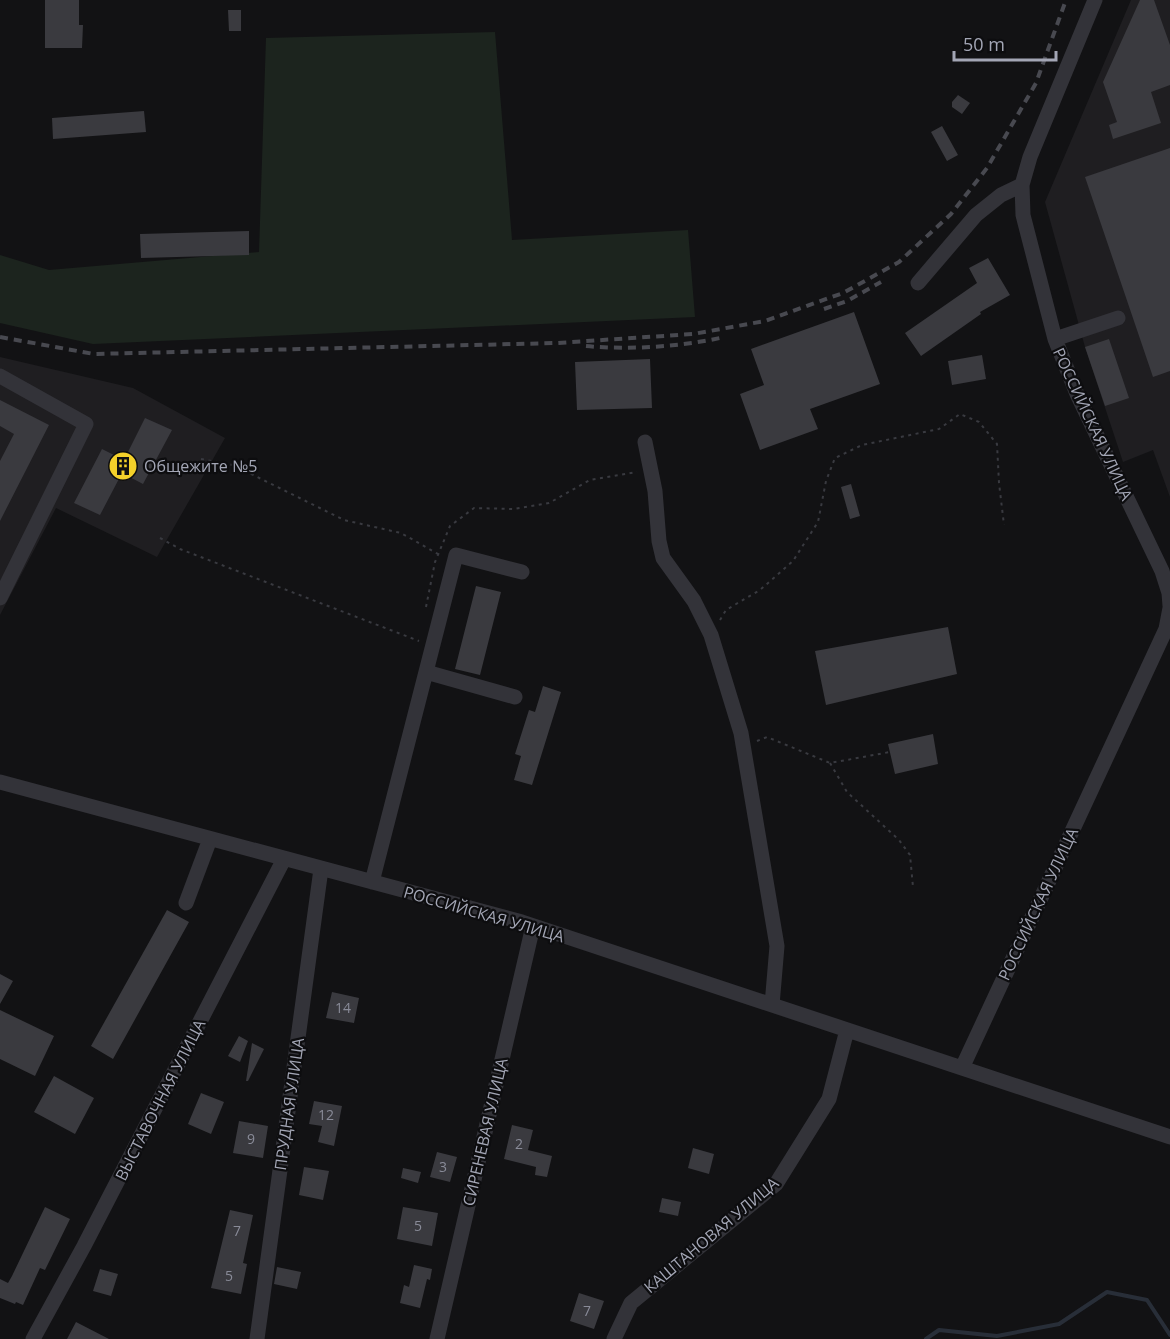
<svg xmlns="http://www.w3.org/2000/svg" width="1170" height="1339" font-family="'Open Sans',sans-serif">
  <rect width="100%" height="100%" fill="#121214"/>
  <path fill="#1f1e21" d="M1131,0H1170V497L1153,450L1123,462L1085,347L1045,202Z
    M0,357L133,388L225,438L157,557L56,508L0,615Z"/>
  <path fill="#1c241e" d="M495,32L512,240L688,230L695,317L93,344L0,323V255L49,270L259,252L266,38Z"/>
  <g fill="none" stroke-linecap="round" stroke-linejoin="round">
    <path stroke="#282e38" stroke-width="4" d="M926,1339L939,1330L997,1336L1059,1324L1107,1292L1147,1300L1170,1335"/>
  </g>
  <path fill="#3a3a3f" d="M45,0H79V25H83L82,48H45Z
    M1140,0H1154L1170,45V85L1151,92L1161,123L1113,139L1109,125L1117,122L1103,82Z
    M228,10H241V31H229Z
    M958,95L970,103L962,114L952,107V102Z
    M144,111L146,132L53,139L52,118Z
    M942,126L958,155L947,161L931,132Z
    M1170,148V371L1153,377L1085,177Z
    M249,231V255L141,258L140,234Z
    M988,258L1010,295L980,312L981,314L921,356L905,333L977,283L969,268Z
    M854,312L880,384L810,409L818,429L760,450L740,394L764,385L751,349Z
    M1109,339L1129,398L1105,406L1085,347Z
    M982,355L986,379L952,385L948,361Z
    M650,359L652,408L577,410L575,362Z
    M0,400L49,425L0,521V461L14,434L0,426Z
    M145,418L172,430L143,484L122,473L100,515L74,503L102,449L124,460Z
    M851,484L860,516L850,519L841,487Z
    M476,586L501,592L480,675L455,669Z
    M948,627L957,674L826,705L815,651Z
    M543,686L561,692L532,785L514,780L521,756L515,754L529,710L535,712Z
    M933,734L938,764L895,774L888,744Z
    M167,910L189,922L113,1059L91,1046Z
    M0,974L13,981L0,1004Z
    M332,992L359,998L354,1023L326,1018Z
    M0,1010L54,1036L35,1076L0,1059Z
    M239,1036L248,1041L240,1062L228,1056Z
    M252,1043L264,1049L248,1081H246Z
    M54,1076L94,1098L75,1134L34,1112Z
    M201,1093L224,1102L211,1134L188,1124Z
    M314,1101L342,1106L334,1146L318,1142L322,1126L309,1124Z
    M239,1121L268,1126L263,1158L233,1153Z
    M512,1125L533,1130L528,1150L552,1156L547,1177L535,1175L536,1167L504,1159Z
    M693,1148L714,1154L709,1174L688,1168Z
    M437,1152L457,1157L450,1182L430,1177Z
    M304,1167L329,1171L323,1200L299,1195Z
    M403,1168L421,1172L418,1183L401,1178Z
    M662,1198L681,1202L678,1216L659,1212Z
    M45,1207L70,1219L45,1270L40,1268L23,1305L16,1302L15,1304L0,1298V1279L8,1283L12,1276Z
    M403,1207L438,1213L432,1246L397,1239Z
    M230,1210L253,1215L243,1263L247,1264L241,1294L211,1288Z
    M414,1265L432,1269L430,1280L427,1279L420,1308L400,1303L404,1285L409,1287Z
    M277,1267L301,1272L297,1289L274,1284Z
    M100,1269L118,1274L111,1296L93,1291Z
    M579,1293L604,1301L594,1329L570,1321Z
    M76,1322L109,1339H67Z"/>
  <g fill="none" stroke-linecap="round" stroke-linejoin="round">
    <path stroke="#393a40" stroke-width="2" stroke-dasharray="3 4.5" stroke-linecap="butt" d="M201,459L233,465L344,520L401,533L438,554
      M160,538L180,549L419,641
      M426,607L435,562L450,526L474,508L513,509L549,503L590,480L637,472
      M720,620L726,610L760,590L793,561L818,522L826,481L835,458L862,445L939,429L960,414L979,422L997,444L999,483L1004,525
      M757,741L767,737L830,763L890,752
      M830,763L847,792L899,840L910,855L913,887"/>
    <path stroke="#333339" stroke-width="15" d="M1095,0L1030,157L1022,185L1023,215L1055,339L1077,394L1162,571L1169,593L1170,606
      M918,283L976,215L1001,195L1022,185
      M1055,339L1118,318
      M0,376L86,424L0,598
      M645,442L655,491L659,541L663,558L694,601L711,635L741,733L777,946L772,1005
      M426,672L515,697
      M0,782L522,922L1170,1137
      M372,882L456,555L522,572
      M186,903L210,839
      M962,1068L1166,629L1170,608
      M33,1339L84,1246L284,859
      M257,1339L321,869
      M437,1339L533,926
      M614,1339L631,1303L776,1184L829,1099L847,1030"/>
    <path stroke="#484950" stroke-width="4" stroke-dasharray="8 6" stroke-linecap="butt" d="M824,309L847,301L881,282
      M0,337L94,354L557,343L693,334L765,321L843,293L899,262L951,214L987,168L1036,83L1066,0
      M586,346C630,350 677,347 720,338"/>
  </g>
  <defs>
    <g id="building-disc" transform="scale(1.5)"><circle r="9.5" fill="#f4d12a" stroke="#0d0d0f"/><path d="M-4-6H4V6H1V3H-1V6H-4ZM-2.5-4.3h1.7v1.8h-1.7ZM.8-4.3h1.7v1.8H.8ZM-2.5-1h1.7V.8h-1.7ZM.8-1h1.7V.8H.8Z" fill="#111"/></g>
  </defs>
  <g fill-rule="evenodd">
    <use href="#building-disc" x="123" y="466"/>
  </g>
  <g text-anchor="middle" stroke-width="4.5" stroke-linejoin="round" paint-order="stroke">
    <g font-size="14" fill="#898b98">
      <text x="343" y="1013">14</text>
      <text x="326" y="1120">12</text>
      <text x="251" y="1144">9</text>
      <text x="519" y="1149">2</text>
      <text x="443" y="1172">3</text>
      <text x="418" y="1231">5</text>
      <text x="237" y="1236">7</text>
      <text x="229" y="1281">5</text>
      <text x="587" y="1316">7</text>
    </g>
    <g font-size="16" fill="#a3a6b5" stroke="#0d0d0f">
      <text transform="translate(1093 424) rotate(65)" y="6">РОССИЙСКАЯ УЛИЦА</text>
      <text transform="translate(1038 904) rotate(-65)" y="6">РОССИЙСКАЯ УЛИЦА</text>
      <text transform="translate(484 914) rotate(16)" y="6">РОССИЙСКАЯ УЛИЦА</text>
      <text transform="translate(160 1100) rotate(-63)" y="6">ВЫСТАВОЧНАЯ УЛИЦА</text>
      <text transform="translate(289 1104) rotate(-82)" y="6">ПРУДНАЯ УЛИЦА</text>
      <text transform="translate(485 1132) rotate(-77)" y="6">СИРЕНЕВАЯ УЛИЦА</text>
      <text transform="translate(711 1235) rotate(-40)" y="6">КАШТАНОВАЯ УЛИЦА</text>
    </g>
    <g font-size="16" fill="#a3a6b5" stroke="#0d0d0f" text-anchor="start">
      <text x="144" y="472">Общежите №5</text>
    </g>
  </g>
  <path d="M954 51v9h102v-9" fill="none" stroke="#a3a6b5" stroke-width="3"/>
  <text x="963" y="51" font-size="18" fill="#a3a6b5" stroke="#0d0d0f" stroke-width="4.5" paint-order="stroke">50 m</text>
</svg>
